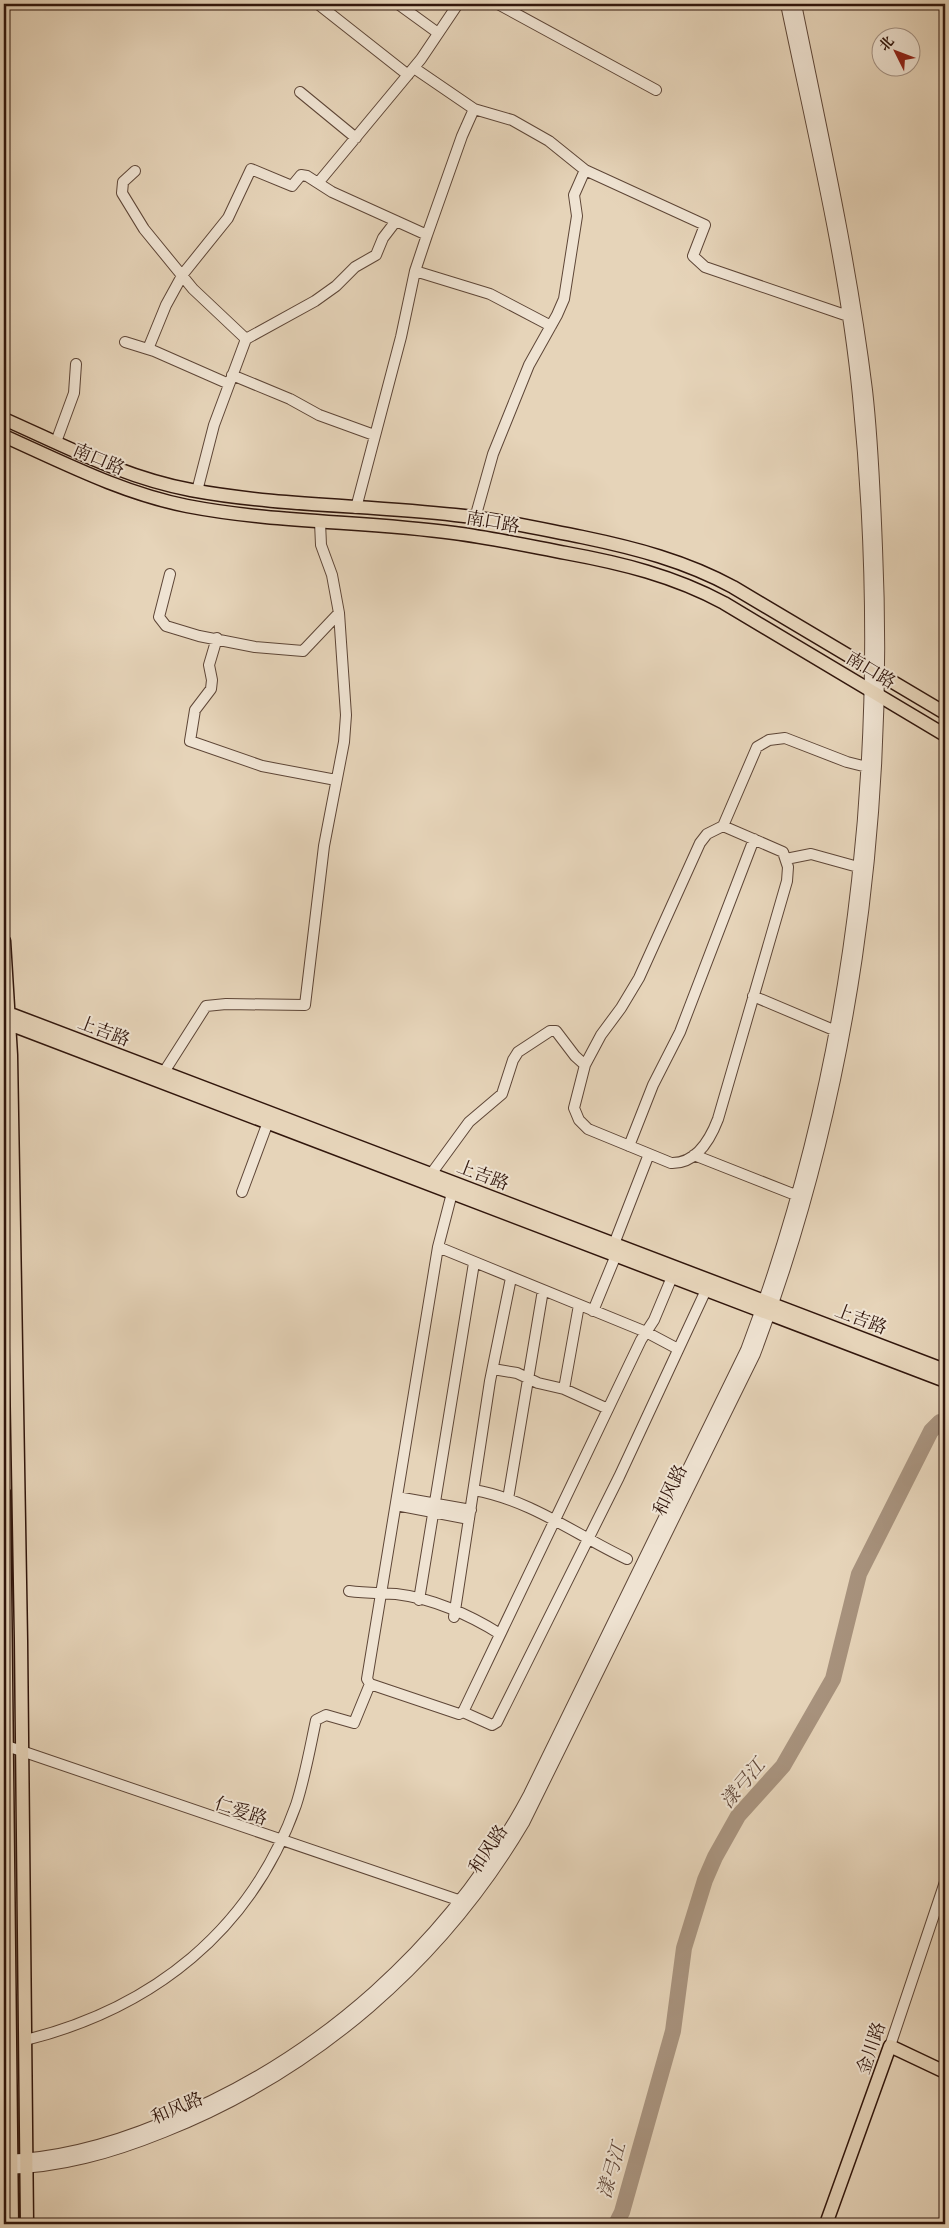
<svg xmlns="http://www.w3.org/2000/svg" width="949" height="2228" font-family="Cardo,'Noto Serif SC',serif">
  <rect width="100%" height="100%" fill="#e6d4b9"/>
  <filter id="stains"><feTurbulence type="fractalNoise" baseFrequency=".004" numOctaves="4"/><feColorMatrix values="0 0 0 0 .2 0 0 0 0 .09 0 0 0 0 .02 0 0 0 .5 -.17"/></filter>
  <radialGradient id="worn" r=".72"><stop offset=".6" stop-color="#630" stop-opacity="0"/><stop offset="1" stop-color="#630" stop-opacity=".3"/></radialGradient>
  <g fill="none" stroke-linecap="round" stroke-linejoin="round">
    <path stroke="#a8937e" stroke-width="16" d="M616,2224L622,2212L673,2031L684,1948L705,1880L715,1857L738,1816L783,1766L833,1679L859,1574L931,1431L940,1422H945"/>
    <g stroke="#5e4637" stroke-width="12">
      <path id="minor" d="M318,4L408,75
        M398,4L438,33
        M498,4L656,90
        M414,68L474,109L462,136L427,235
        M300,92L356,138
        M474,109L512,120L549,141L585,170L705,225L693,256L705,267L848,316
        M135,171L123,182L122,193L144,229L193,289L246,339L315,301L336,286L355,267L376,255L383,238L396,221
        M318,183L421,59L458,4
        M415,271L490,294L551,326
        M125,342L154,351L229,384
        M148,349L166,305L183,274L228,218L251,169L292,186L301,175L307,176L332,192L427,235L415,271L401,337L356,508
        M232,375L290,399L319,415L374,435
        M56,442L74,393L76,364
        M197,491L214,425L246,339
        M475,518L493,454L529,365L557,315L564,299L577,216L574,195L585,170
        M170,574L159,617L166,626L199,636L255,647L303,651L339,613
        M217,638L209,665L212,680L211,689L195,710L190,741L262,766L336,780
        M723,826L783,852L788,867L787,881L718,1119C710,1140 696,1164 671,1163L588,1129L579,1120L574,1108L585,1065L601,1035L621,1008L639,978L700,843L707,834L723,826L757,747L769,740L785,738L847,762L867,767
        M786,859L811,854L858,867
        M753,996L836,1031
        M164,1072L206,1006L226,1004L305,1005L324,846L344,742L346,715L339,613L332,575L321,545L320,522
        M629,1146L653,1085L680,1032L754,839
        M694,1155L798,1196
        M431,1174L469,1122L502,1094L513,1060L518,1052L550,1031H556L575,1056L585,1065
        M242,1192L268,1122
        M452,1193L438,1247L367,1679L370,1684L459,1714L463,1712L492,1725L497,1722L619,1477L706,1290
        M614,1244L649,1154
        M438,1247L646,1332L678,1349
        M593,1311L616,1255
        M493,1369L517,1373L538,1383L564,1389L608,1409
        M564,1389L579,1305
        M474,1490C531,1500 576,1535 627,1559
        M397,1497L471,1510
        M508,1499L543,1290
        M396,1505L469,1519
        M349,1591C365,1593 380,1593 396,1594C432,1598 470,1615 500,1634
        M419,1600L474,1263
        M454,1617L490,1381L511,1278
        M463,1712L641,1340L654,1320L672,1277
        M4,1745L464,1902
        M26,2040C153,2008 251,1931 296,1805C305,1777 310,1748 316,1720L326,1715L354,1723L370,1684
        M890,2046L945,1882
        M4,2160C59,2158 110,2144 161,2123C318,2061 450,1943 529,1794L746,1350C861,1045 890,720 858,396C845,264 813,134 786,4
        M4,2169C60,2168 112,2153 164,2132C315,2072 442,1962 524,1823L755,1354C852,1097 889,822 877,548C875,496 873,442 867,390C851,260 822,132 796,4"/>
    </g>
    <g stroke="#31160c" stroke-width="15">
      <path id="major" d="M4,419C65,446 125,478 191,490C278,506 367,505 455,515C498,519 540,529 582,537C635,548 685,561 733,587L945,713
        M4,436C64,463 122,493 187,506C275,523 365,521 454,533C492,538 529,546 566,553C621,563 674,576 724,603L945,735
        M4,941L11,1055L21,1640L27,2224
        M8,1013L945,1370
        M9,1024L945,1381
        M4,1493L12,2224
        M826,2224L890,2046L945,2072"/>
    </g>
    <use href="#minor" stroke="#efe3d2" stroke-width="10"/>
    <use href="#major" stroke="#e6d4b9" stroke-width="12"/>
  </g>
  <g text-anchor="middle" stroke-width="4" stroke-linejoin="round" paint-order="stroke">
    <g font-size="18" fill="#31160c" stroke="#efe3d2">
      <text transform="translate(99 459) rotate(23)" y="6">南口路</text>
      <text transform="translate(493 522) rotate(10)" y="6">南口路</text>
      <text transform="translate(871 670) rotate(31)" y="6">南口路</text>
      <text transform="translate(104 1031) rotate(21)" y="6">上吉路</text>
      <text transform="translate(483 1175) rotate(21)" y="6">上吉路</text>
      <text transform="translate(861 1319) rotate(21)" y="6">上吉路</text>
      <text transform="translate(670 1490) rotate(-64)" y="6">和风路</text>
      <text transform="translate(241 1811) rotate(18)" y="6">仁爱路</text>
      <text transform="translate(488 1849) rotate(-56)" y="6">和风路</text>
      <text transform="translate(871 2048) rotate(-71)" y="6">金川路</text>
      <text transform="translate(177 2108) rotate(-23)" y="6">和风路</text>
    </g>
    <g font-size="19" font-style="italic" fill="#61483a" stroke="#efe3d2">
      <text transform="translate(742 1783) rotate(-50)" y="7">漾弓江</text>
      <text transform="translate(611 2170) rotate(-74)" y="7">漾弓江</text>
    </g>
  </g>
  <rect width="949" height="2228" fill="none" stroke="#e6d4b9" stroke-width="20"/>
  <rect x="5" y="5" width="939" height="2218" fill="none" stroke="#31160c" stroke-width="2.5"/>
  <rect x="10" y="10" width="929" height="2208" fill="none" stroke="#31160c"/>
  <g transform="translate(896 52) rotate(312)"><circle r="24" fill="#efe3d2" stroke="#a39183"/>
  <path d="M0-4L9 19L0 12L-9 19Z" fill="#8f2418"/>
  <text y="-8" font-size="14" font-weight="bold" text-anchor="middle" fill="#31160c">北</text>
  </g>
  <rect width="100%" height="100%" filter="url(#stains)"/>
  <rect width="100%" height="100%" fill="url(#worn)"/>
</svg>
